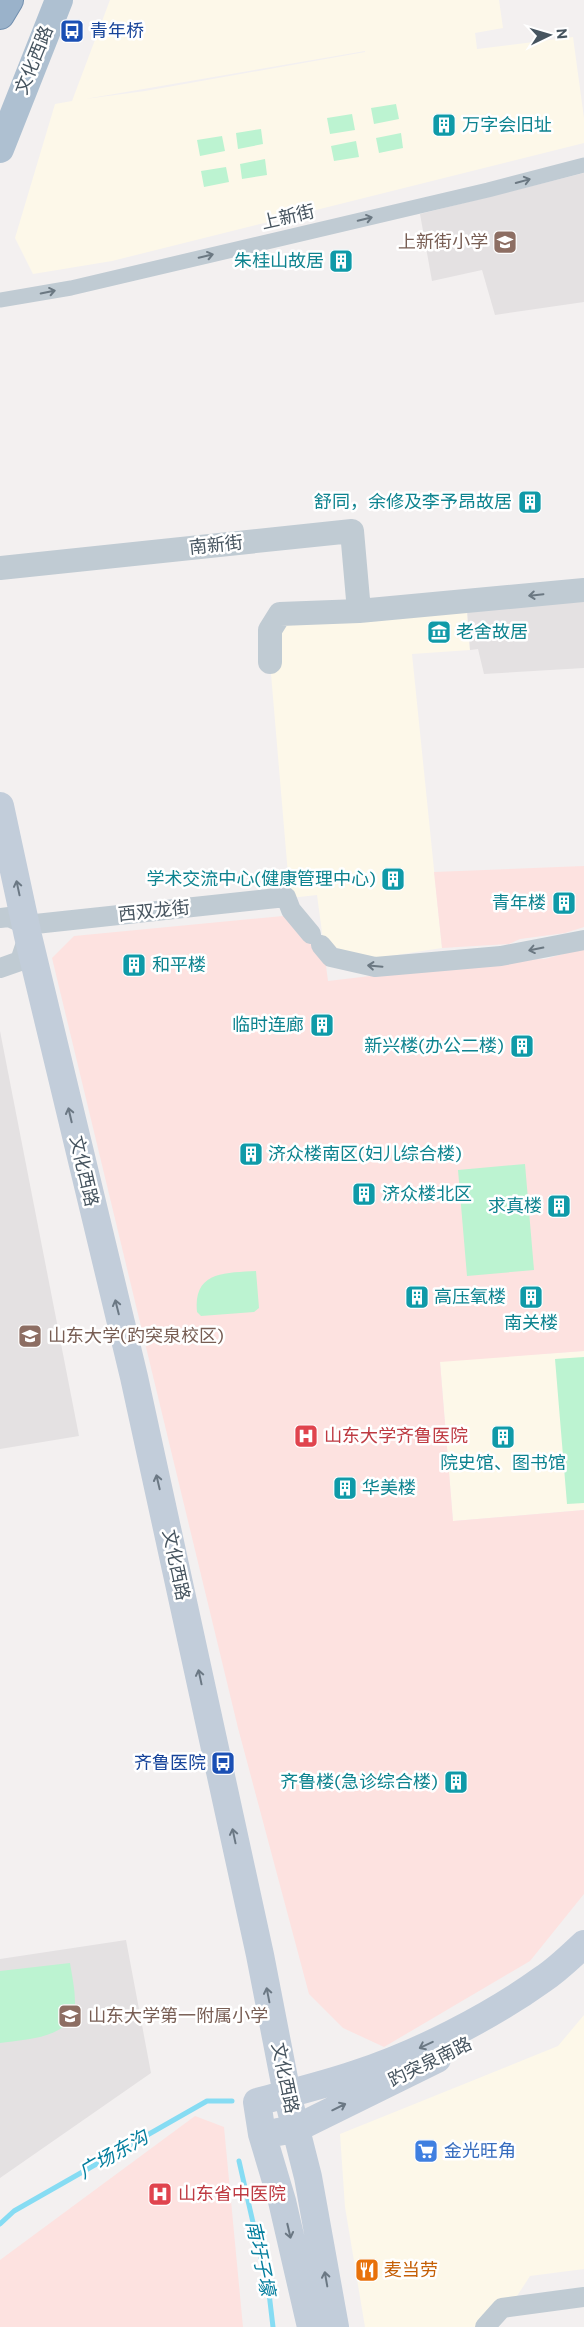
<svg xmlns="http://www.w3.org/2000/svg" width="584" height="2327" font-family="Commissioner,'Noto Sans SC',sans-serif">
  <rect width="100%" height="100%" fill="#f3f0f0"/>
  <path fill="#fdf8e9" fill-rule="evenodd" d="M110,0H499L503,28L475,33L477,49L573,37L584,118V143L112,261L33,274L15,238L55,104L72,101ZM365,52L145,91L85,99L365,51Z
    M467,610L470,650L412,654L442,948L364,960L324,947L317,895L290,898L270,662L280,614Z
    M584,1351V1510L453,1521L440,1361Z
    M584,2015V2269L530,2276L497,2327H365L345,2207L340,2134L558,2046Z"/>
  <path fill="#e4e1e2" d="M584,173V302L495,315L482,270L432,281L420,214Z
    M584,600V668L484,674L478,649L470,650L467,610Z
    M0,1031L79,1436L0,1449Z
    M126,1940L151,2073L0,2178V1959Z"/>
  <path fill="#fde2e0" d="M584,866V927L565,933L520,939L509,944L442,948L434,872Z
    M283,916L325,958L328,981L506,960L545,959L584,948V1351L440,1362L453,1521L584,1510V1894L530,1961L384,2047L343,2028L309,1994L238,1728L52,958L74,936Z
    M195,2116L224,2127L243,2327H0V2260Z"/>
  <path fill="#bcf3d1" d="M396,104L399,119L374,124L371,108Z
    M352,114L355,130L330,134L327,118Z
    M261,129L263,144L238,149L236,133Z
    M401,133L403,148L379,153L376,138Z
    M222,136L225,151L200,156L197,140Z
    M356,141L359,157L334,161L331,146Z
    M265,159L267,175L242,179L240,164Z
    M226,167L229,182L204,187L201,171Z
    M525,1164L534,1270L467,1276L458,1170Z
    M256,1271L259,1308L254,1312L201,1316L197,1312C193,1271 225,1273 256,1271Z
    M584,1357V1503L567,1504L555,1359Z
    M70,1963C72,1976 75,1989 75,2002C76,2039 25,2039 0,2043V1971Z"/>
  <g fill="none" stroke-linecap="round" stroke-linejoin="round">
    <path stroke="#86dcf3" stroke-width="5" d="M239,2161L269,2293L273,2327
      M0,2224L14,2211L207,2101H232"/>
    <g stroke="#708eae" stroke-width="30">
      <path id="trunk" d="M0,15L9,0"/>
    </g>
    <path stroke="#c0cbd3" stroke-width="15" d="M0,300L71,288L488,190L584,165"/>
    <path stroke="#c0cbd3" stroke-width="20" d="M0,918L9,917L26,925L286,897L291,910L311,934
      M321,945L331,957L375,967L501,956L584,940
      M0,968L20,961L28,937
      M485,2327L502,2308L584,2297"/>
    <path stroke="#c0cbd3" stroke-width="24" d="M0,568L352,531L359,611L280,614L270,630V662
      M359,611L584,590"/>
    <path stroke="#c2cdda" stroke-width="28" d="M0,806L28,936L134,1377L260,1955L287,2094L308,2177L335,2327
      M278,2132L295,2129L437,2059
      M311,2327L282,2201L262,2134L257,2102C290,2093 324,2085 356,2074C418,2054 490,2017 543,1979C558,1969 571,1956 584,1944"/>
    <path stroke="#aec0d1" stroke-width="28" d="M0,149L59,0"/>
    <use href="#trunk" stroke="#9ab2ca" stroke-width="28"/>
  </g>
  <defs><path id="oneway-shaft" d="M-6 0H5M1.5-3L5.5 0L1.5 3" fill="none" stroke-width="1.6" stroke-linecap="round" stroke-linejoin="round" transform="scale(1.25)"/></defs>
  <g stroke="#6b7882">
    <use href="#oneway-shaft" transform="translate(523 181) rotate(-15)"/>
    <use href="#oneway-shaft" transform="translate(365 219) rotate(-13)"/>
    <use href="#oneway-shaft" transform="translate(206 256) rotate(-13)"/>
    <use href="#oneway-shaft" transform="translate(48 292) rotate(-12)"/>
    <use href="#oneway-shaft" transform="translate(536 595) rotate(174)"/>
    <use href="#oneway-shaft" transform="translate(536 949) rotate(169)"/>
    <use href="#oneway-shaft" transform="translate(375 966) rotate(-175)"/>
  </g>
  <g stroke="#6b7884">
    <use href="#oneway-shaft" transform="translate(18 888) rotate(-102)"/>
    <use href="#oneway-shaft" transform="translate(70 1115) rotate(-103)"/>
    <use href="#oneway-shaft" transform="translate(117 1307) rotate(-104)"/>
    <use href="#oneway-shaft" transform="translate(158 1482) rotate(-103)"/>
    <use href="#oneway-shaft" transform="translate(200 1677) rotate(-102)"/>
    <use href="#oneway-shaft" transform="translate(234 1836) rotate(-102)"/>
    <use href="#oneway-shaft" transform="translate(268 1995) rotate(-101)"/>
    <use href="#oneway-shaft" transform="translate(426 2045) rotate(155)"/>
    <use href="#oneway-shaft" transform="translate(339 2107) rotate(-26)"/>
    <use href="#oneway-shaft" transform="translate(289 2231) rotate(77)"/>
    <use href="#oneway-shaft" transform="translate(326 2279) rotate(-100)"/>
  </g>
  <defs>
    <g id="bus-square" transform="scale(1.25)"><rect x="-9" y="-9" width="18" height="18" rx="4" fill="#1a4fb4" stroke="#fff"/><path d="M-5-6H5V4H4V6H2V4H-2V6H-4V4H-5ZM-3.5-4V0h7V-4ZM-3.5 1.2v1.5H-2V1.2ZM2 1.2v1.5H3.5V1.2Z" fill="#fff"/></g>
    <g id="building-square" transform="scale(1.25)"><rect x="-9" y="-9" width="18" height="18" rx="4" fill="#0f9aa8" stroke="#fff"/><path d="M-4-6H4V6H1V3H-1V6H-4ZM-2.5-4.3h1.7v1.8h-1.7ZM.8-4.3h1.7v1.8H.8ZM-2.5-1h1.7V.8h-1.7ZM.8-1h1.7V.8H.8Z" fill="#fff"/></g>
    <g id="school-square" transform="scale(1.25)"><rect x="-9" y="-9" width="18" height="18" rx="4" fill="#8d6e63" stroke="#fff"/><path d="M0-5L7-2L0 1L-7-2ZM-4 1L0 2.5L4 1V4Q0 6-4 4Z" fill="#fff"/></g>
    <g id="museum-square" transform="scale(1.25)"><rect x="-9" y="-9" width="18" height="18" rx="4" fill="#0f9aa8" stroke="#fff"/><path d="M0-6L6-3V-2H-6V-3ZM-5-1h2V3h-2ZM-1-1h2V3h-2ZM3-1h2V3H3ZM-6 4H6V6H-6Z" fill="#fff"/></g>
    <g id="university-square" transform="scale(1.25)"><rect x="-9" y="-9" width="18" height="18" rx="4" fill="#8d6e63" stroke="#fff"/><path d="M0-5L7-2L0 1L-7-2ZM-4 1L0 2.5L4 1V4Q0 6-4 4Z" fill="#fff"/></g>
    <g id="hospital-square" transform="scale(1.25)"><rect x="-9" y="-9" width="18" height="18" rx="4" fill="#e0444e" stroke="#fff"/><path d="M-5-5h3v3.5h4V-5h3V5h-3V1.5h-4V5h-3Z" fill="#fff"/></g>
    <g id="supermarket-square" transform="scale(1.25)"><rect x="-9" y="-9" width="18" height="18" rx="4" fill="#3f7fe0" stroke="#fff"/><path d="M-6-5.5h2.5l.6 2H6L4.5 2H-2.5L-4.4-4H-6ZM-1.5 3.2a1.3 1.3 0 1 0 .1 0ZM3 3.2a1.3 1.3 0 1 0 .1 0Z" fill="#fff"/></g>
    <g id="restaurant-square" transform="scale(1.25)"><rect x="-9" y="-9" width="18" height="18" rx="4" fill="#e8710a" stroke="#fff"/><path d="M-5-6h1v4h1v-4h1v4h1v-4h1v5L-1.5 .5V6h-2V.5L-5-1ZM5-6V6H3V1.5H1.5Q1.5-4 5-6Z" fill="#fff"/></g>
  </defs>
  <g fill-rule="evenodd">
    <use href="#bus-square" x="72" y="31"/>
    <use href="#building-square" x="444" y="125"/>
    <use href="#school-square" x="505" y="242"/>
    <use href="#building-square" x="341" y="261"/>
    <use href="#building-square" x="530" y="502"/>
    <use href="#museum-square" x="439" y="632"/>
    <use href="#building-square" x="393" y="879"/>
    <use href="#building-square" x="564" y="903"/>
    <use href="#building-square" x="134" y="965"/>
    <use href="#building-square" x="322" y="1025"/>
    <use href="#building-square" x="522" y="1046"/>
    <use href="#building-square" x="251" y="1154"/>
    <use href="#building-square" x="364" y="1194"/>
    <use href="#building-square" x="559" y="1206"/>
    <use href="#building-square" x="417" y="1297"/>
    <use href="#building-square" x="531" y="1297"/>
    <use href="#university-square" x="30" y="1336"/>
    <use href="#hospital-square" x="306" y="1436"/>
    <use href="#building-square" x="503" y="1437"/>
    <use href="#building-square" x="345" y="1488"/>
    <use href="#bus-square" x="223" y="1763"/>
    <use href="#building-square" x="456" y="1782"/>
    <use href="#school-square" x="70" y="2016"/>
    <use href="#supermarket-square" x="426" y="2151"/>
    <use href="#hospital-square" x="160" y="2194"/>
    <use href="#restaurant-square" x="367" y="2270"/>
  </g>
  <g text-anchor="middle" stroke-width="5" stroke-linejoin="round" paint-order="stroke">
    <g font-size="18" fill="#164399" stroke="#fff" text-anchor="start">
      <text x="90" y="37">青年桥</text>
      <text x="206" y="1769" text-anchor="end">齐鲁医院</text>
    </g>
    <g font-size="18" fill="#46545f" stroke="#fff">
      <text transform="translate(34 60) rotate(-68)" y="6">文化西路</text>
      <text transform="translate(288 217) rotate(-13)" y="6">上新街</text>
      <text transform="translate(216 545) rotate(-6)" y="6">南新街</text>
      <text transform="translate(154 911) rotate(-6)" y="6">西双龙街</text>
      <text transform="translate(84 1171) rotate(77)" y="6">文化西路</text>
      <text transform="translate(176 1565) rotate(78)" y="6">文化西路</text>
      <text transform="translate(430 2062) rotate(-26)" y="6">趵突泉南路</text>
      <text transform="translate(285 2078) rotate(78)" y="6">文化西路</text>
    </g>
    <g font-size="18" fill="#0d838f" stroke="#fff" text-anchor="end">
      <text x="462" y="131" text-anchor="start">万字会旧址</text>
      <text x="324" y="267">朱桂山故居</text>
      <text x="512" y="508">舒同，余修及李予昂故居</text>
      <text x="456" y="638" text-anchor="start">老舍故居</text>
      <text x="376" y="885">学术交流中心(健康管理中心)</text>
      <text x="546" y="909">青年楼</text>
      <text x="152" y="971" text-anchor="start">和平楼</text>
      <text x="304" y="1031">临时连廊</text>
      <text x="504" y="1052">新兴楼(办公二楼)</text>
      <text x="268" y="1160" text-anchor="start">济众楼南区(妇儿综合楼)</text>
      <text x="382" y="1200" text-anchor="start">济众楼北区</text>
      <text x="542" y="1212">求真楼</text>
      <text x="434" y="1303" text-anchor="start">高压氧楼</text>
      <text x="531" y="1329" text-anchor="middle">南关楼</text>
      <text x="503" y="1469" text-anchor="middle">院史馆、图书馆</text>
      <text x="362" y="1494" text-anchor="start">华美楼</text>
      <text x="438" y="1788">齐鲁楼(急诊综合楼)</text>
    </g>
    <g font-size="18" fill="#785e54" stroke="#fff" text-anchor="start">
      <text x="488" y="248" text-anchor="end">上新街小学</text>
      <text x="48" y="1342">山东大学(趵突泉校区)</text>
      <text x="88" y="2022">山东大学第一附属小学</text>
    </g>
    <g font-size="18" fill="#be3a42" stroke="#fff" text-anchor="start">
      <text x="324" y="1442">山东大学齐鲁医院</text>
      <text x="178" y="2200">山东省中医院</text>
    </g>
    <g font-size="18" fill="#366cbe" stroke="#fff" text-anchor="start">
      <text x="444" y="2157">金光旺角</text>
    </g>
    <g font-size="18" fill="#c56008" stroke="#fff" text-anchor="start">
      <text x="384" y="2276">麦当劳</text>
    </g>
    <g font-size="19" font-style="italic" fill="#047e9e" stroke="#fff">
      <text transform="translate(113 2154) rotate(-30)" y="7">广场东沟</text>
      <text transform="translate(261 2258) rotate(78)" y="7">南圩子壕</text>
    </g>
  </g>
  <g transform="translate(549 35) rotate(85)" stroke="#ffffff" stroke-width="4" paint-order="stroke">
  <path d="M0-4L9 19L0 12L-9 19Z" fill="#46545f"/>
  <text y="-8" font-size="14" font-weight="bold" text-anchor="middle" fill="#46545f">N</text>
  </g>
</svg>
